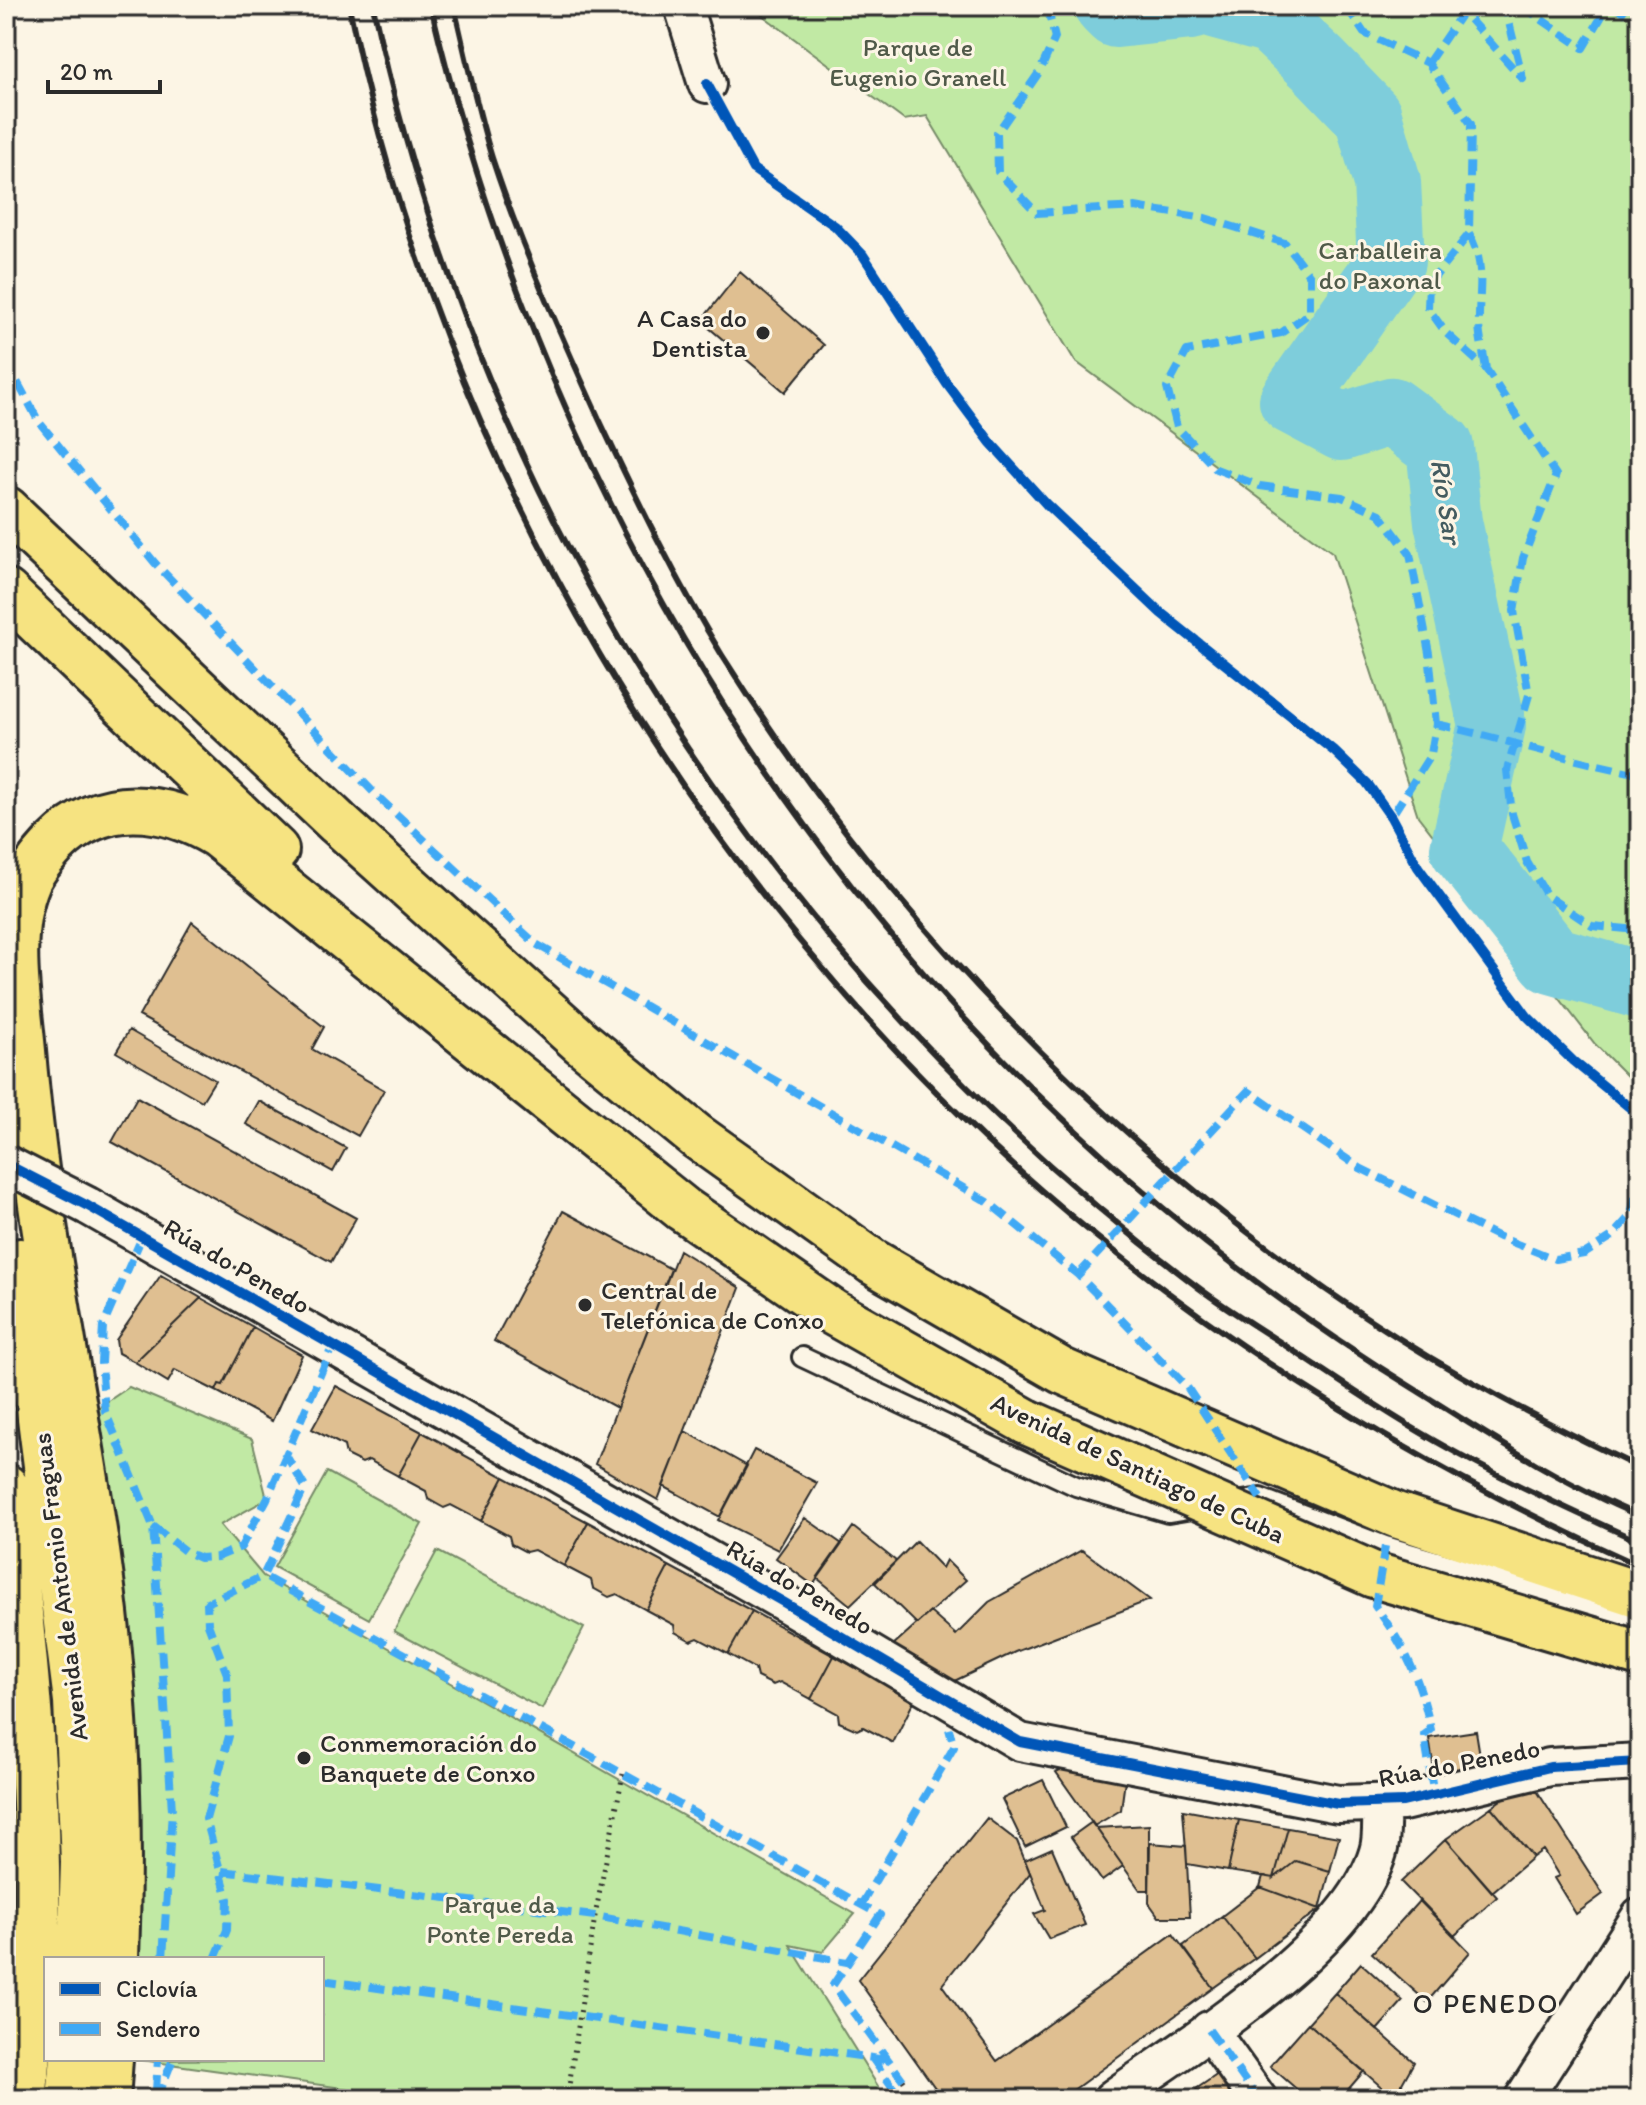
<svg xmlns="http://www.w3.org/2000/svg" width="1646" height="2105" font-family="Itim,sans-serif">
  <rect width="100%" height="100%" fill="#fcf5e5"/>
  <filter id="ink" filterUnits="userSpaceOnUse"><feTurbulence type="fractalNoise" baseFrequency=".0125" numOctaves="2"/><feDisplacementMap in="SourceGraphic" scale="16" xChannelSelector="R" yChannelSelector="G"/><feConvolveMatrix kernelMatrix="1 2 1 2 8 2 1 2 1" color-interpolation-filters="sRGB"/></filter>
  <g filter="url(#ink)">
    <path fill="#c1e9a4" stroke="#768a68" stroke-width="2" d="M750,6H1640V1089L1595,1044L1418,816L1333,553L1075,361L927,116L904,120Z
      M129,1387L252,1439L267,1499L220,1525L263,1576L855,1914L823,1952L790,1945L886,2099H422L141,2060L322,2059V1959H138L126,1595L92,1412Z
      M327,1472L422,1524L369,1619L274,1567Z
      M437,1551L584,1628L542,1709L394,1631Z"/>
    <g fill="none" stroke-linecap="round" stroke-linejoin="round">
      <path stroke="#7ecddb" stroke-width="68" d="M1108,6L1116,14L1191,6
        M1217,6L1272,21L1318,64L1368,116L1387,182L1391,261L1293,401L1342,427L1391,411L1440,447L1448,522L1492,725L1464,849L1552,960L1640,985"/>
    </g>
    <path fill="#dfbf91" stroke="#2b2b2b" stroke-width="2" d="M740,272L824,345L785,392L701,321Z
      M192,922L324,1027L312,1049L384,1090L358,1136L139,1016Z
      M129,1030L215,1080L202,1101L116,1052Z
      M137,1097L356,1218L331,1262L112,1142Z
      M259,1101L346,1148L333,1172L246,1124Z
      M563,1211L671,1269L617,1408L494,1341Z
      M679,1250L740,1288L658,1500L595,1464Z
      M161,1275L201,1298L135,1362L118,1353L116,1340Z
      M201,1298L253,1327L223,1385L219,1384L216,1391L175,1370L168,1382L135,1362Z
      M253,1327L302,1355L272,1421L216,1391L219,1384L223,1385Z
      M336,1386L422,1432L398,1476L369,1460L362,1463L346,1455L344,1446L312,1429Z
      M685,1431L747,1466L720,1517L663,1486Z
      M422,1432L504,1477L481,1521L451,1505L444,1508L428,1499L426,1491L398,1476Z
      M754,1450L817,1483L778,1550L718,1520Z
      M504,1477L588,1522L564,1566L534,1550L526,1552L511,1544L509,1536L481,1521Z
      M805,1518L842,1544L813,1585L776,1558Z
      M588,1522L669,1566L646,1610L617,1594L609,1597L593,1588L591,1580L564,1566Z
      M853,1527L896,1561L850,1605L817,1578Z
      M916,1541L942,1568L946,1560L966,1580L917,1624L875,1583Z
      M1082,1550L1150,1600L1015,1652L946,1685L892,1646L930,1612L956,1635L989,1602Z
      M669,1566L752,1611L728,1654L698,1638L691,1641L675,1632L674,1625L646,1610Z
      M752,1611L834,1656L811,1699L780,1682L773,1685L757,1677L755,1669L728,1654Z
      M834,1656L915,1699L893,1743L863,1727L857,1730L839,1722L838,1714L811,1699Z
      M1476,1731L1482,1768L1435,1776L1429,1738Z
      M1076,1762L1126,1773L1121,1810L1094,1826L1056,1772Z
      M1043,1780L1066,1827L1025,1847L1002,1799Z
      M1530,1780L1603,1894L1576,1914L1554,1878L1559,1876L1543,1850L1533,1857L1491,1807Z
      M1491,1807L1533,1857L1492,1892L1446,1839Z
      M1183,1810L1239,1820L1228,1871L1187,1864Z
      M987,1818L1017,1841L1030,1873L942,1985L997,2061L1173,1934L1213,1988L1061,2099H943L858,1980Z
      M1239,1820L1288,1828L1274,1878L1228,1871Z
      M1092,1822L1123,1866L1102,1881L1071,1837Z
      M1149,1825V1890H1140L1096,1828Z
      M1288,1828L1339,1837L1330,1871L1296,1861L1274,1878Z
      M1446,1839L1497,1897L1454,1936L1401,1882Z
      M1150,1843L1186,1846L1190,1917H1159L1149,1903Z
      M1052,1848L1085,1925L1049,1939L1034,1914L1045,1910L1025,1860Z
      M1296,1861L1330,1871L1320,1909L1260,1887L1263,1876L1274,1878Z
      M1260,1887L1320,1909L1255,1958L1222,1916Z
      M1420,1900L1470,1952L1427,2002L1372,1953Z
      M1222,1916L1255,1958L1213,1988L1183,1946Z
      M1361,1963L1403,2001L1377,2030L1335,1993Z
      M1335,1993L1414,2062L1394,2098L1308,2023Z
      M1308,2023L1364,2071L1340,2099H1308L1270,2066Z
      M1221,2072L1241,2099H1203L1196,2089Z"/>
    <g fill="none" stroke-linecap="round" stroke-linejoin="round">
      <g stroke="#2b2b2b" stroke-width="24">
        <path id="lane" d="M802,1357L1076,1486L1168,1513L1198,1508
          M1231,1503L1260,1498L1385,1546L1640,1620"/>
      </g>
      <g stroke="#2b2b2b" stroke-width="42">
        <path id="street" d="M683,6L707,84
          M88,1206L785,1603L1020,1742L1338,1804L1403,1802L1550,1767L1640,1762
          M1209,2030L1258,2099
          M1112,2099C1190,2043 1351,1946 1378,1852C1383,1837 1380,1818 1382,1803
          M1523,2099L1640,1917"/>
      </g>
      <g stroke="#2b2b2b" stroke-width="50">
        <path id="highway" d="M6,509L338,823L581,1042L696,1136L873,1262L1062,1371L1396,1515L1640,1595
          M6,592L276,850
          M20,1261L76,1701L83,1862L80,1959
          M6,1487C25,1650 44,1819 35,1984C33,2022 28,2061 24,2099
          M116,1959C121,1826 117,1691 98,1558C74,1389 37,1221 23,1051C18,997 6,933 28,881C34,867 45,855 55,844C102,796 163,803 217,835L683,1209L834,1313L1027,1422
          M69,2099L73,2059
          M107,2099L110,2059"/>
      </g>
      <path stroke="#2b2b2b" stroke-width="5" stroke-dasharray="2 6" stroke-linecap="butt" d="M903,2080L916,2099
        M567,2099L595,1916L623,1774"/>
      <use href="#lane" stroke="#fcf5e5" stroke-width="18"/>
      <use href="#street" stroke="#fcf5e5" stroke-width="36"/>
      <use href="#highway" stroke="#f6e381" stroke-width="44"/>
      <path stroke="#2b2b2b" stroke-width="6" d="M349,6C440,457 695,888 1042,1191C1220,1346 1425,1470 1640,1566
        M373,6C482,520 781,973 1199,1288C1227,1309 1257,1327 1286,1346C1326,1372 1366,1400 1408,1425C1482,1470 1561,1506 1640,1542
        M431,6C568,582 913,1083 1421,1393C1491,1437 1563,1484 1640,1516
        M454,6C466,57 477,109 492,158C521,247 561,335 600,421C637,500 676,580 722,655C886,916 1109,1146 1366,1317C1453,1375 1546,1423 1640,1468"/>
      <g stroke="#2b2b2b" stroke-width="42" stroke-linecap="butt">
        <path id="street-bridge" d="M6,1164L88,1206"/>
      </g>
      <g stroke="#2b2b2b" stroke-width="50" stroke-linecap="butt">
        <path id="highway-bridge" d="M1027,1422L1374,1575L1640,1654"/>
      </g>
      <use href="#street-bridge" stroke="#fcf5e5" stroke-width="36"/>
      <use href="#highway-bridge" stroke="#f6e381" stroke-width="44"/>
      <path stroke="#3fa9f5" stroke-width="8" stroke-dasharray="16 8" stroke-linecap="butt" d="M1047,6L1055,38L1040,71L997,133L998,172L1037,213L1135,207L1205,218L1285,243L1310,276V313L1281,333L1187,351L1167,388L1177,427L1216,469L1260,486L1342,497L1380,514L1410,554L1429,653L1436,724L1431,754L1391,817
        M1346,6L1364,33L1428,63L1471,124L1469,234L1429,284L1428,308L1446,333L1486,369L1556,475L1523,558L1514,611L1529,695L1507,770L1512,814L1527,862L1547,896L1592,926L1640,930
        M1522,6L1583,48L1608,6
        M1612,6L1640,21
        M1428,63L1463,12L1523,79L1505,6
        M1469,234C1487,265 1478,292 1479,326C1480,340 1484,355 1486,369
        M6,361L39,422L155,563L376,795L536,944L988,1202L1078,1275L1187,1387L1260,1498
        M1436,724C1505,739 1571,761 1640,774
        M142,1237L103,1326L101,1363L105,1411L153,1526L172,1810L163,1959
        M1078,1275L1248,1091L1360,1168L1499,1237L1555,1259L1584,1254L1611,1237L1631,1215L1639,1179L1636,1112
        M284,1452L305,1487L263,1576L880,1915L833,1985L903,2080
        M153,1526L186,1552L200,1558L217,1557L241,1547L267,1499L333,1345
        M1385,1546L1375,1606C1406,1648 1420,1679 1431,1730L1424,1735L1434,1795
        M222,1871L595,1916L847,1962
        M861,1905L954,1747L949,1729
        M215,1959L227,1930L228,1899L206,1819L229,1736L227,1674L208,1624L207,1603L263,1576
        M322,1980L887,2060
        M1209,2030L1258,2099
        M872,2058L901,2099
        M156,2091L158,2059
        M157,2099L173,2059"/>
      <g stroke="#fcf5e5" stroke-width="15">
        <path id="cycleway" d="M707,84L753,169L835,226L863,255L947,384L991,443L1047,505L1161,613L1334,751L1367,783L1391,817L1418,867L1527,1016L1573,1061L1640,1116
          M6,1164L88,1206L785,1603L1020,1742L1338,1804L1403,1802L1550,1767L1640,1762"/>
      </g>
      <use href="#cycleway" stroke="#0057b8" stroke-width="10"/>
    </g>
  </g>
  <g fill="#2b2b2b" stroke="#fcf5e5" stroke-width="3">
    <circle cx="763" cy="333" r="8"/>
    <circle cx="585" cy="1305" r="8"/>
    <circle cx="304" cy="1758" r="8"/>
  </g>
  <g text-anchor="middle" stroke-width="6" stroke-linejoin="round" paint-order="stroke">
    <g font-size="26" fill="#505a49" stroke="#fcf5e5">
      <text x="918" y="56">Parque de<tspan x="918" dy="30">Eugenio Granell</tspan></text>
      <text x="1380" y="259">Carballeira<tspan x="1380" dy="30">do Paxonal</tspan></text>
      <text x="500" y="1913">Parque da<tspan x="500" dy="30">Ponte Pereda</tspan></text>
    </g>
    <g font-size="26" fill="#2b2b2b" stroke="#fcf5e5" text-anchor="start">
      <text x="747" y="327" text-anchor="end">A Casa do<tspan x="747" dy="30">Dentista</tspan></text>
      <text x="601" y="1299">Central de<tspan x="601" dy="30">Telefónica de Conxo</tspan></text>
      <text x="320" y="1752">Conmemoración do<tspan x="320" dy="30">Banquete de Conxo</tspan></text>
    </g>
    <g font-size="26" fill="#2b2b2b" stroke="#fcf5e5">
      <text transform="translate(237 1266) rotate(30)" y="9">Rúa do Penedo</text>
      <text transform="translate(1138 1468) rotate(25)" y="9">Avenida de Santiago de Cuba</text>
      <text transform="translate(60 1587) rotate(-97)" y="9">Avenida de Antonio Fraguas</text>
      <text transform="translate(800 1587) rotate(30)" y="9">Rúa do Penedo</text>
      <text transform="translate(1459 1763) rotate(-11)" y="9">Rúa do Penedo</text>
    </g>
    <g font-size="28" font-style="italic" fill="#445c60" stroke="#fcf5e5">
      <text transform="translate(1447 501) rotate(81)" y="10">Río Sar</text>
    </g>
    <g font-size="28" letter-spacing="2" fill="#2b2b2b" stroke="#fcf5e5">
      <text x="1486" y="2013">O PENEDO</text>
    </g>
  </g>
  <rect width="1646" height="2105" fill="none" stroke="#fcf5e5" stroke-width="32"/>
  <rect x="16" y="16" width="1614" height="2073" fill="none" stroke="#2b2b2b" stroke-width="3" filter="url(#ink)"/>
  <rect x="44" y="1957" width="280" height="104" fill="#fcf5e5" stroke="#a8a49b" stroke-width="2"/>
  <rect x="60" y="1983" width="40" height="12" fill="#0057b8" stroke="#a8a49b" stroke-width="2"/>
  <text x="116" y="1997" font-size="24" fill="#2b2b2b">Ciclovía</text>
  <rect x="60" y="2023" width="40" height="12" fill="#3fa9f5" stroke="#a8a49b" stroke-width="2"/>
  <text x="116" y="2037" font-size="24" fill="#2b2b2b">Sendero</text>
  <path d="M48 80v12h112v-12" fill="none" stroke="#2b2b2b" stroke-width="4"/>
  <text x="60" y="80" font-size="24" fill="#2b2b2b" stroke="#fcf5e5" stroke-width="6" paint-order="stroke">20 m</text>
</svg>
